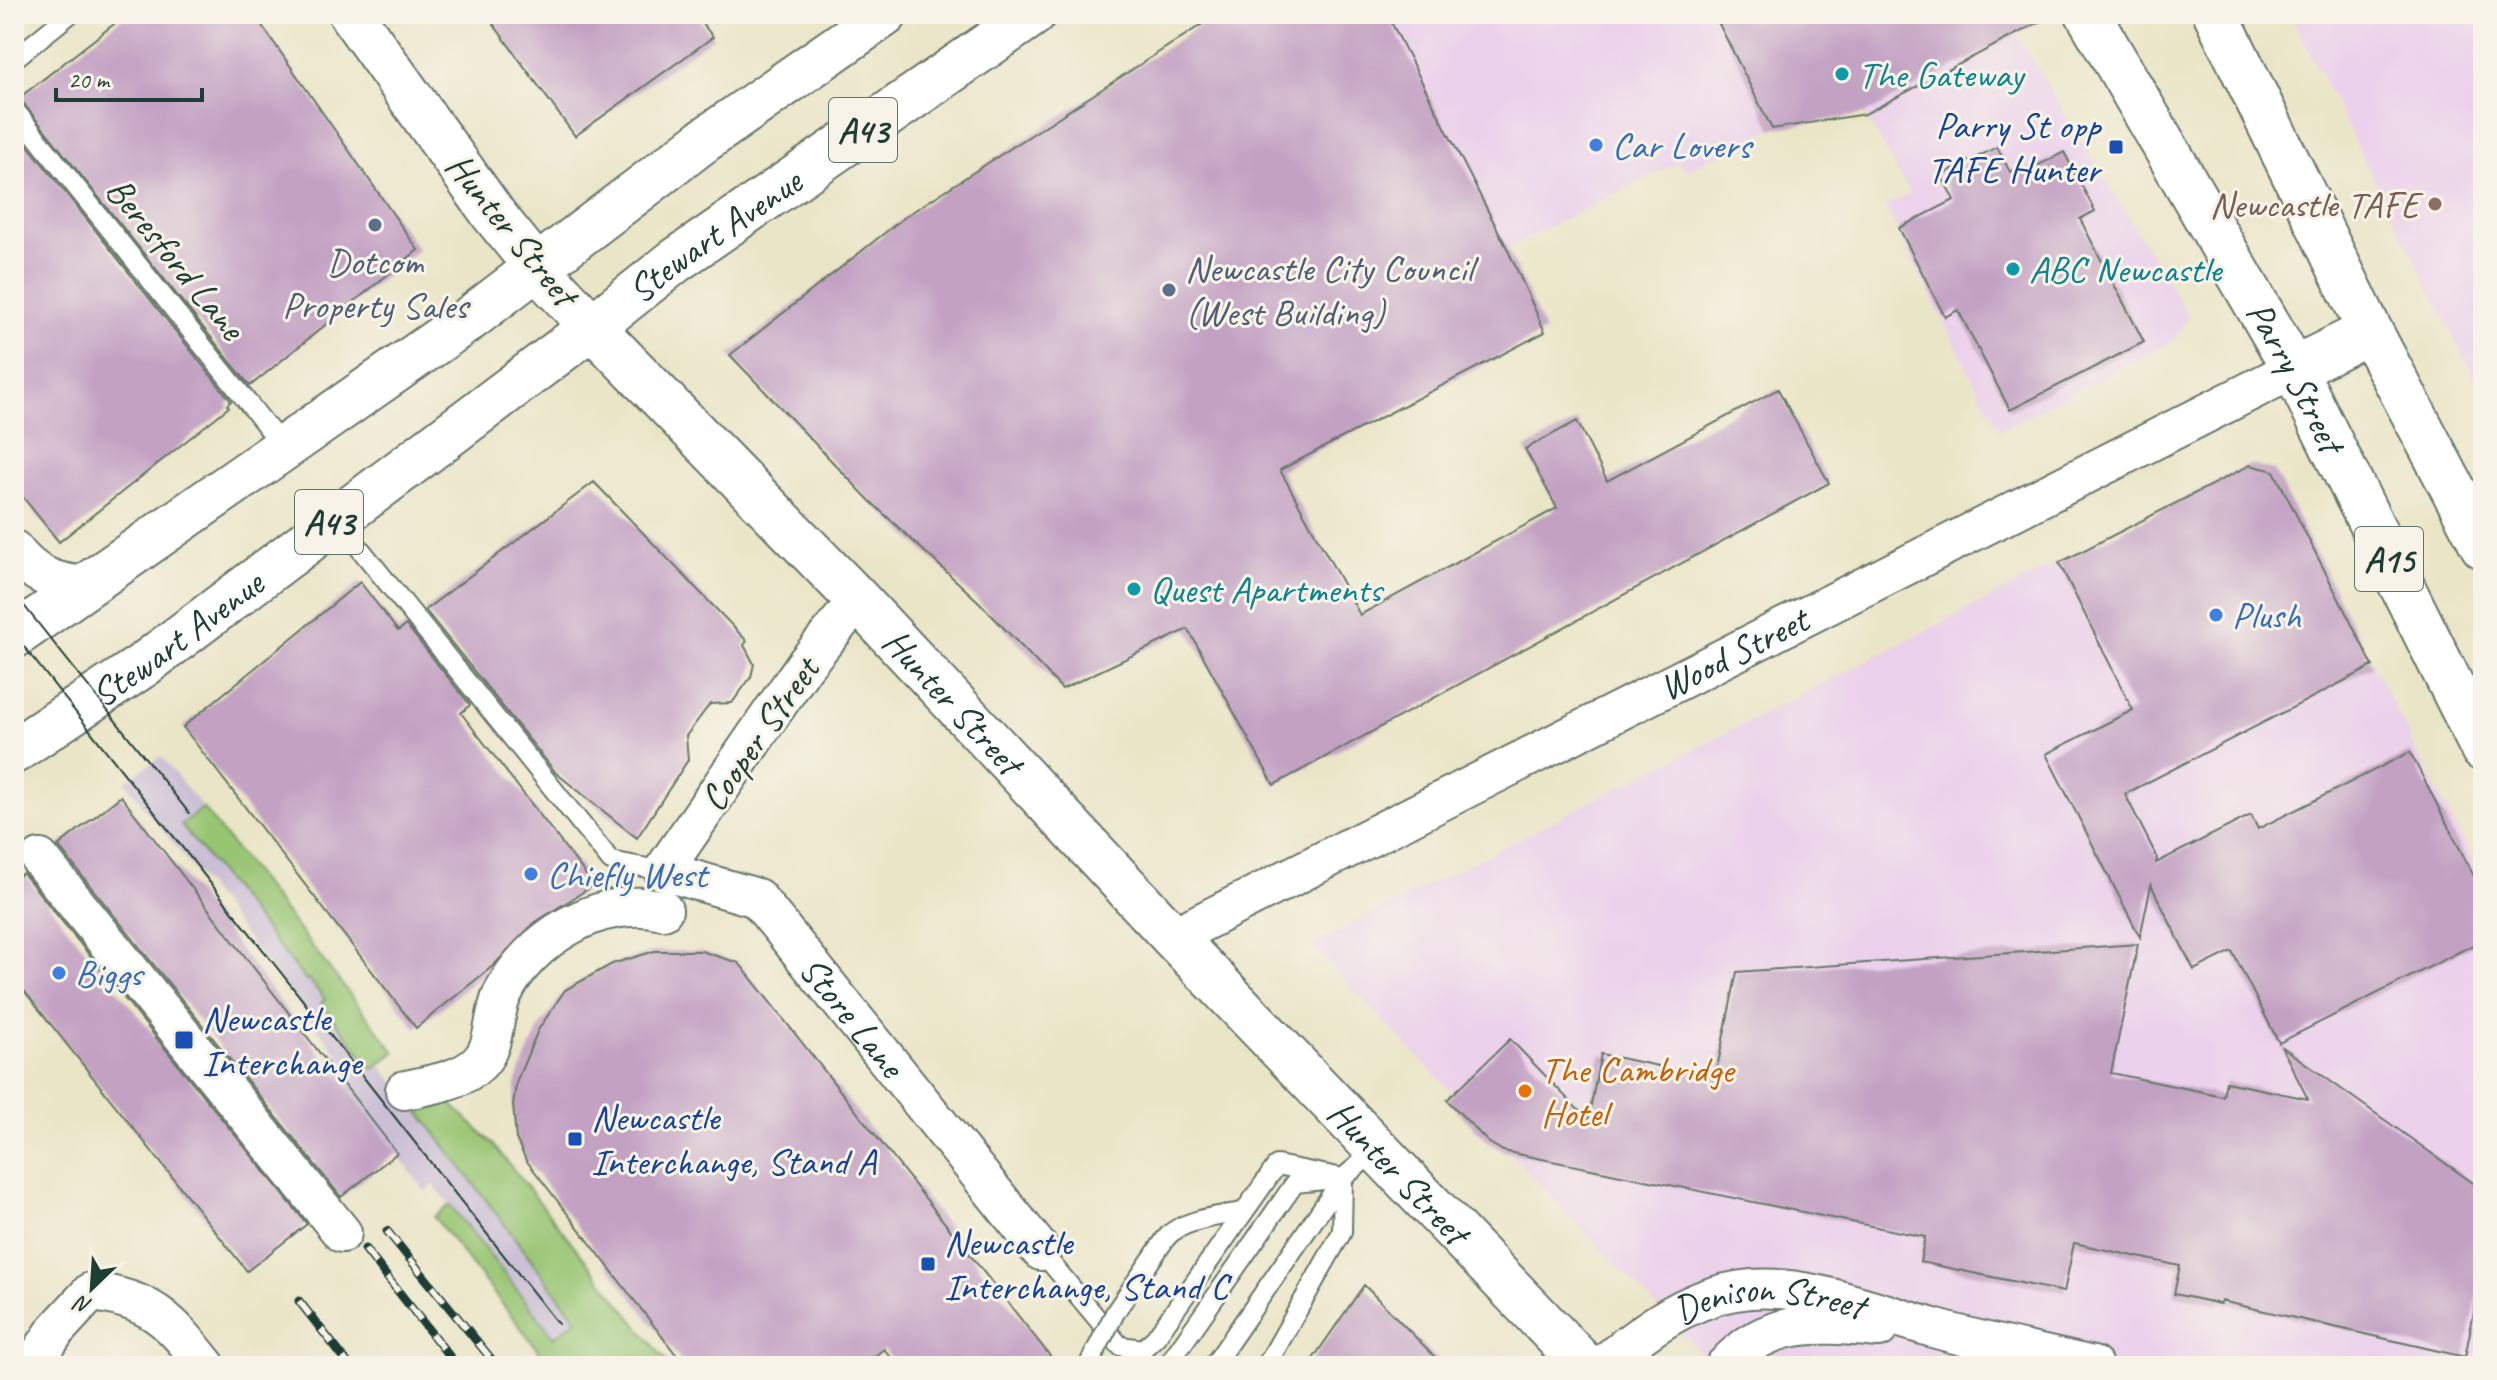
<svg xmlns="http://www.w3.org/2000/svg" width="2497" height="1380" font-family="Caveat,sans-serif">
  <rect width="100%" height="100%" fill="#f7f3e8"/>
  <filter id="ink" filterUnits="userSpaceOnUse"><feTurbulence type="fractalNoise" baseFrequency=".0125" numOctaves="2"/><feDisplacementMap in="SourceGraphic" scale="16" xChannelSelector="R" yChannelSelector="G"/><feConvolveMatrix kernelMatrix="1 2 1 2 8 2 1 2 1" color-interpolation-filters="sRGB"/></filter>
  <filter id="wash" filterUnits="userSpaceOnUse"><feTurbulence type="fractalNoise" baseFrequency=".006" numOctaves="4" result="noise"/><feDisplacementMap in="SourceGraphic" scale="32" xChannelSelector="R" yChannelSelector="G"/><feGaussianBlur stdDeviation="1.8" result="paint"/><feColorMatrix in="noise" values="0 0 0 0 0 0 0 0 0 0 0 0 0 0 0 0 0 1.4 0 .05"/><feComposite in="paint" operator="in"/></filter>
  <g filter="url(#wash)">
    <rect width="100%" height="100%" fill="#ebe5c8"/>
    <path fill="#ebd1eb" d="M1387,14H1714L1772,128L1686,171L1679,162L1507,248Z
      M2290,14H2483V394Z
      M2016,34L2188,315L2175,340L1999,430L1885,206L1910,194L1865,114Z
      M2250,465L2274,471L2483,881V1366H1713L1311,945Z"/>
    <path fill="#cbbfd5" d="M161,756L203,808L182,826L305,981L309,979L325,999L321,1002L374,1069L379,1064L420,1113L577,1320L554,1338L434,1185L426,1192L335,1074L346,1065L125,782Z"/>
    <path fill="#98c572" stroke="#5c8153" stroke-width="2" d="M203,808L395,1052L373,1069L321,1003L325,999L309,980L306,981L181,825Z
      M435,1097L450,1103L493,1144L670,1366H551L434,1217L450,1205L554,1337L577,1320L420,1113Z"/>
    <g id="blocks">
      <path fill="#c2a1c3" d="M127,14H254L418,250L250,386L19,98Z
        M486,14H695L713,37L575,136Z
        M1218,14H1387L1507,248L1545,332L1280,470L1360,615L1557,508L1525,449L1577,421L1607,481L1778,389L1829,483L1274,785L1188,629L1062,689L980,603L870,501L730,355L906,216Z
        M1714,14H2054L1865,114L1772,129Z
        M14,128L231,401L227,405L229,407L59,542L14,486Z
        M1997,147L2010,172L2016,169L2019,175L2064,152L2095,211L2080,219L2144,342L2010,410L1958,310L1945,317L1899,228L1954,200L1941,175Z
        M2250,465L2274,471L2373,666L2125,794L2157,857L2156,863L2251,815L2258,829L2410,752L2483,894V940L2279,1043L2232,951L2194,970L2151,885L2140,937L2046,754L2133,710L2059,563Z
        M594,482L747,641L744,645L754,664L751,677L732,703L710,704L686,736L688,760L637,838L556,773L425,610Z
        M360,582L398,631L406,625L470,705L461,713L594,885L534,923L494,965L416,1028L183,727Z
        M121,796L397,1153L341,1197L58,846Z
        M23,873L307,1224L247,1271L14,978V880Z
        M2138,944L2111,1073L2223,1096L2226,1082L2308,1099L2281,1046L2483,1190V1268L2465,1357L2221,1301L2220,1304L2174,1294L2180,1266L2074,1243L2064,1292L1920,1262L1925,1237L1503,1151L1488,1142L1447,1100L1510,1039L1588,1120L1601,1054L1715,1078L1737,972Z
        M655,951H701L739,963L1058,1366H898L884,1349L862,1366H685L526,1160L516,1139L513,1104L517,1080L538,1030L565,990L612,964Z
        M1364,1285L1444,1366H1308Z"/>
    </g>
  </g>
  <g filter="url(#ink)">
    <use href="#blocks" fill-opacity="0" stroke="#667868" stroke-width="2"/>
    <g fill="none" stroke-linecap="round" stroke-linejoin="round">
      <g stroke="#667868" stroke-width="22">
        <path id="lane" d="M14,59L70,14
          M14,109L284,448
          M337,520L611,861L663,871
          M1166,1238C1180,1220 1220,1216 1242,1212
          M1041,1251L1120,1346L1143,1349L1156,1337L1277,1165L1343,1178
          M1167,1366L1295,1183L1324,1180
          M1213,1366L1343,1178L1376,1150
          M1266,1366L1342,1232L1343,1178"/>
      </g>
      <g stroke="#667868" stroke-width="42">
        <g id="street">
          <path d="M14,550C34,576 54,583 86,586"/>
          <path id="s1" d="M858,600L804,666L663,871L757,898L1041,1251"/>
          <path d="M40,859L342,1233"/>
          <path id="s2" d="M1173,937L2294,369"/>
          <path d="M405,1090C429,1085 461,1081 479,1063C496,1046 492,1017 502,995C528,939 602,894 663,910"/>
          <path d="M32,1366L56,1330L91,1292C151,1299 170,1320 206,1366"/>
          <path id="s3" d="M1602,1366C1731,1255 1784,1283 1933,1328C1986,1343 2040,1354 2093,1366"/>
          <path d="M1725,1366C1769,1317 1818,1323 1879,1328"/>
        </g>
      </g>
      <g stroke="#667868" stroke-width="48">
        <path id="secondary" d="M351,14L494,215L537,268"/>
      </g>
      <g stroke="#667868" stroke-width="48">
        <g id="primary">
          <path id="s4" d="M592,327L858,600L1173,937L1585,1366"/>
        </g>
      </g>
      <g stroke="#667868" stroke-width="48">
        <g id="highway">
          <path id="s5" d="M2088,14L2294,369L2483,749"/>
          <path d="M2216,14L2370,331L2483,546"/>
          <path d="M537,268L592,327"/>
          <path d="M2294,369L2370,331"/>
          <path d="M14,636L472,317L703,141L885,14"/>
          <path id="s6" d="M14,751L142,666L592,327L675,261L1033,14"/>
        </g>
      </g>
      <use href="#lane" stroke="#fff" stroke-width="18"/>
      <use href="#street" stroke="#fff" stroke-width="38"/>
      <use href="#secondary" stroke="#fff" stroke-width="44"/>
      <use href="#primary" stroke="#fff" stroke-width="44"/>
      <use href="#highway" stroke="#fff" stroke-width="44"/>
      <path stroke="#1f3d34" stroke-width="2" d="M14,593L189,813
        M14,634L558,1324"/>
      <g stroke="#1f3d34" stroke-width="9">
        <path id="rail" d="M387,1231L497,1366
          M365,1249L457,1366
          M299,1301L350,1366"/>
      </g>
      <use href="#rail" stroke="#f7f3e8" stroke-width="6" stroke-dasharray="18" stroke-linecap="butt"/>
      <g stroke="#667868" stroke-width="22" stroke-linecap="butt">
        <path id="lane-bridge" d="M1088,1366L1116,1311L1166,1238"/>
      </g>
      <use href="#lane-bridge" stroke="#fff" stroke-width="18"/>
    </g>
  </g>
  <g fill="#0f9aa8" stroke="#f7f3e8" stroke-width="3">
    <circle cx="1842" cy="74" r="8"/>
    <circle cx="2013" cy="269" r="8"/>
    <circle cx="1134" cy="589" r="8"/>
  </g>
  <g fill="#3f7fe0" stroke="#f7f3e8" stroke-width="3">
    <circle cx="1596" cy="145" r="8"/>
    <circle cx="2216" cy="615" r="8"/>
    <circle cx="531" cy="874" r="8"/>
    <circle cx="59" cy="973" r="8"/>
  </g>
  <g fill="#1a4fb4" stroke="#f7f3e8" stroke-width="3">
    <rect x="2108" y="139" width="16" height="16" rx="4"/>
    <rect x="174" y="1030" width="20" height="20" rx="4"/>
    <rect x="567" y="1131" width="16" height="16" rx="4"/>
    <rect x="920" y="1256" width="16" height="16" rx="4"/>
  </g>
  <circle fill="#8d6e63" stroke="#f7f3e8" stroke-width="3" cx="2435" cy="204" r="8"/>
  <g fill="#5c6f8a" stroke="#f7f3e8" stroke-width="3">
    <circle cx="375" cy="225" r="8"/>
    <circle cx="1169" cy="290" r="8"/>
  </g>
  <circle fill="#e8710a" stroke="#f7f3e8" stroke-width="3" cx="1525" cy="1091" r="8"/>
  <g text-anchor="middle" stroke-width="6" stroke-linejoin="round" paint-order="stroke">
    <g fill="#f7f3e8" stroke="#60746a" stroke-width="2">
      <rect x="829" y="98" width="68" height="64" rx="6"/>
      <rect x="295" y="490" width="68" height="64" rx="6"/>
      <rect x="2355" y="527" width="68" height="64" rx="6"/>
    </g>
    <g font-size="36" font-weight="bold" fill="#1f3d34">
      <text x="863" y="143">A43</text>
      <text x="329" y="535">A43</text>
      <text x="2389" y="572">A15</text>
    </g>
    <g font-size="38" fill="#0d838f" stroke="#f7f3e8" text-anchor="start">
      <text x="1858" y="87">The Gateway</text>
      <text x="2029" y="282">ABC Newcastle</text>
      <text x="1150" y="602">Quest Apartments</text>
    </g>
    <g font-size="38" fill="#164399" stroke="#f7f3e8" text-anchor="start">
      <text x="2100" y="138" text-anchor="end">Parry St opp<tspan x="2100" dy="44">TAFE Hunter</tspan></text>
      <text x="202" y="1031">Newcastle<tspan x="202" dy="44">Interchange</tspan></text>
      <text x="591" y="1130">Newcastle<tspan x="591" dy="44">Interchange, Stand A</tspan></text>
      <text x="944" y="1255">Newcastle<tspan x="944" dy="44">Interchange, Stand C</tspan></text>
    </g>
    <g font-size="38" fill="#366cbe" stroke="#f7f3e8" text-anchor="start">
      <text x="1612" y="158">Car Lovers</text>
      <text x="2232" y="628">Plush</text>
      <text x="547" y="887">Chiefly West</text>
      <text x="75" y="986">Biggs</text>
    </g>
    <g font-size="38" fill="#785e54" stroke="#f7f3e8" text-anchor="end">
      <text x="2419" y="217">Newcastle TAFE</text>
    </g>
    <g font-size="38" fill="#1f3d34" stroke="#f7f3e8">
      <text transform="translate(512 229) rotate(51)" y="13">Hunter Street</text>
      <text dy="13" stroke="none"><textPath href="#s6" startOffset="870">Stewart Avenue</textPath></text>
      <text transform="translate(176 258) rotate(51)" y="13">Beresford Lane</text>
      <text dy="13" stroke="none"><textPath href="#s5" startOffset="418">Parry Street</textPath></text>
      <text dy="13" stroke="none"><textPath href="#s6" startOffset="198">Stewart Avenue</textPath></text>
      <text dy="13" stroke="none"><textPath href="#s2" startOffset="628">Wood Street</textPath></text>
      <text dy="13" stroke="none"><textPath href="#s4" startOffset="520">Hunter Street</textPath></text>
      <text transform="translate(759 734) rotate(-55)" y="13">Cooper Street</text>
      <text dy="13" stroke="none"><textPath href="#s1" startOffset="584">Store Lane</textPath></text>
      <text dy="13" stroke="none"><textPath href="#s4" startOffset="1168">Hunter Street</textPath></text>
      <text dy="13" stroke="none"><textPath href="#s3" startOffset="188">Denison Street</textPath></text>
    </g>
    <g font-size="38" fill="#4e5e75" stroke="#f7f3e8">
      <text x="375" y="274">Dotcom<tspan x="375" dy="44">Property Sales</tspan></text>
      <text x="1185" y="281" text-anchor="start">Newcastle City Council<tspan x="1185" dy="44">(West Building)</tspan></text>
    </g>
    <g font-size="38" fill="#c56008" stroke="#f7f3e8" text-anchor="start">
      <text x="1541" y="1082">The Cambridge<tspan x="1541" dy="44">Hotel</tspan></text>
    </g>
  </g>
  <rect width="2497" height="1380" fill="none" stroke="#f7f3e8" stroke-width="48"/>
  <g transform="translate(92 1288) rotate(205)" stroke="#f7f3e8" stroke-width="6" paint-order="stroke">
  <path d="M0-6L14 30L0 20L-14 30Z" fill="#1f3d34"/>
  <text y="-12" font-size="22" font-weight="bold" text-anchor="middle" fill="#1f3d34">N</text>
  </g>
  <path d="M56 88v12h146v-12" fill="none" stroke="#1f3d34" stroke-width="4"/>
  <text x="68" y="88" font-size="24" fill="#1f3d34" stroke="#f7f3e8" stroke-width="6" paint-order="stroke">20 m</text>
</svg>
